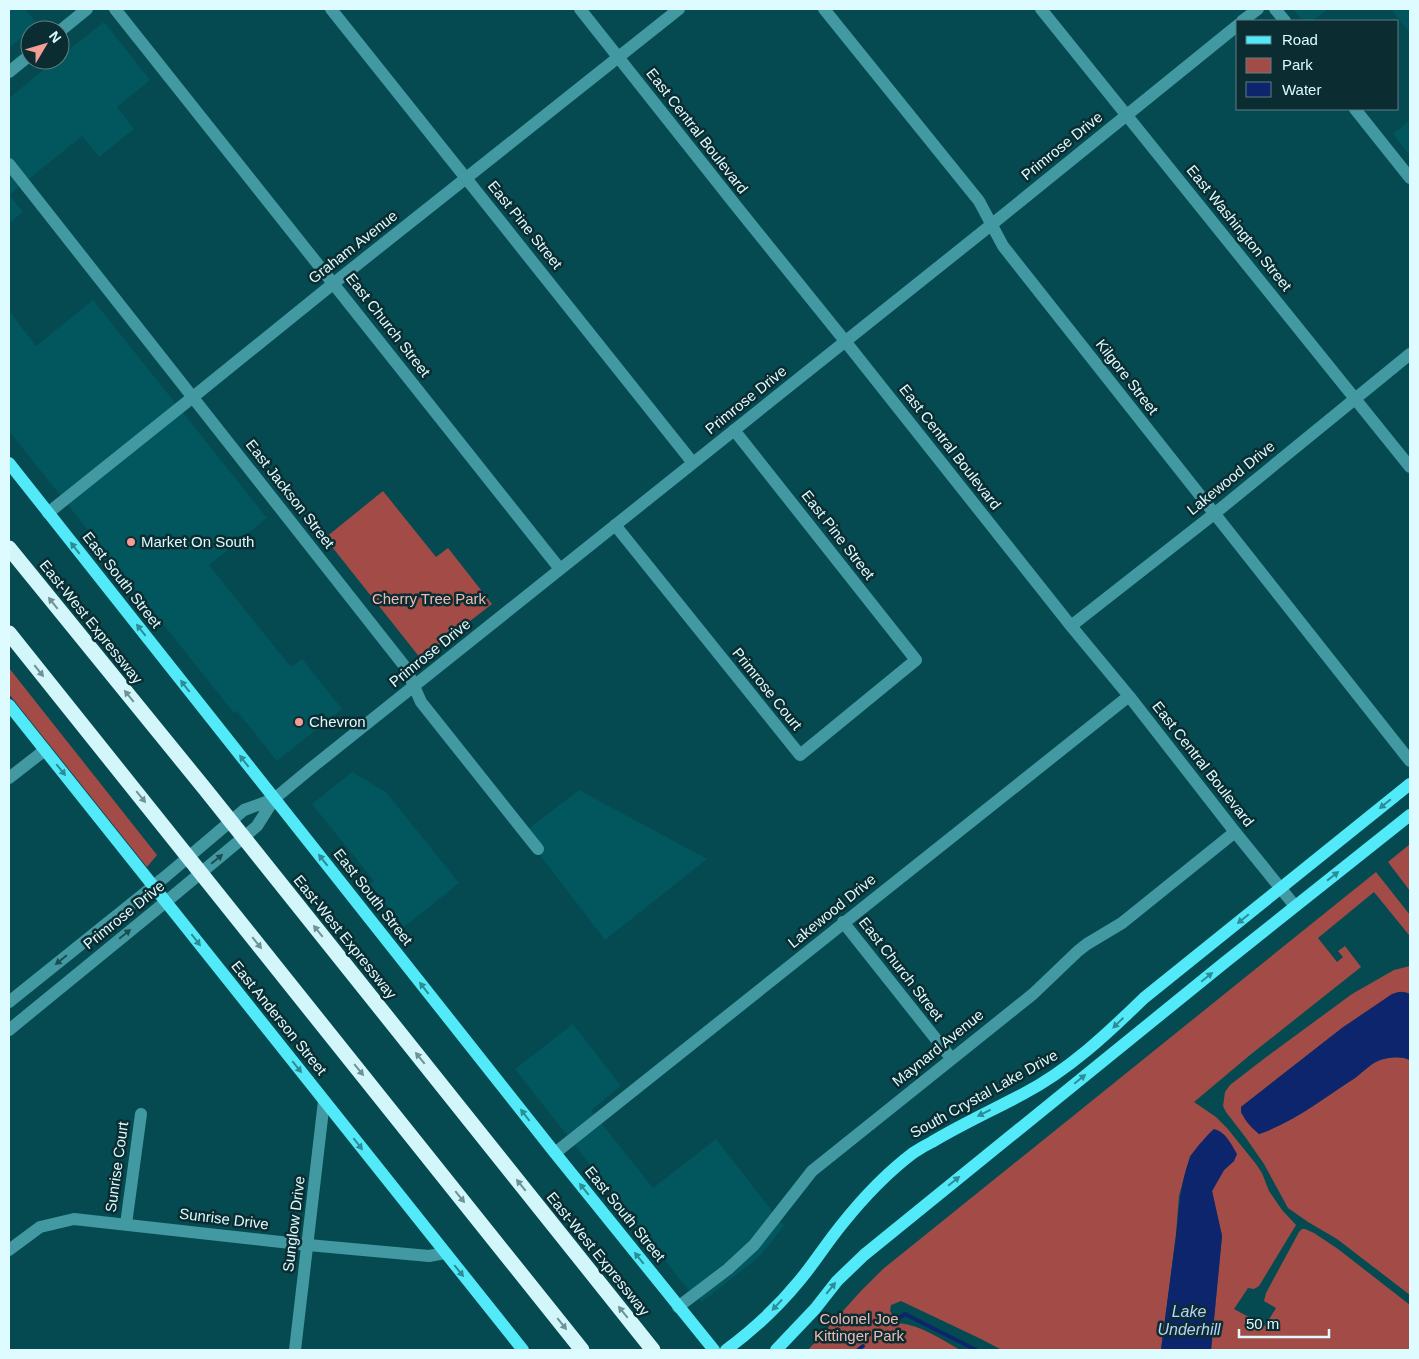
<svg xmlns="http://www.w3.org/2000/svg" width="1419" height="1359" font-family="Helvetica,sans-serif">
  <rect width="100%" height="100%" fill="#054a51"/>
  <path fill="#02565e" d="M9,9H25L38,25L9,48Z
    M1293,9H1328L1312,21H1303Z
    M1391,9H1410V33Z
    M104,22L150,80L117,107L134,129L99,157L82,136L9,195L23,212L9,223V98L56,60H60V57Z
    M1410,120V156L1393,134Z
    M93,300L267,518L209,565L291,667L302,659L342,709L277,761L237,711L234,713L9,431V311L36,346Z
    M352,772L386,792L459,883L404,927L370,884L374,881L312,804Z
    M579,790L707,859L605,940L523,833Z
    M573,1024L621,1086L591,1110L653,1188L716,1139L784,1226L759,1257L702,1302L685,1286L515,1069Z"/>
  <path fill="#a34c47" d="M383,491L436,557L448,548L492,604L421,659L325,538Z
    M9,668L157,855L147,867L9,694Z
    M1410,844L1409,872L1410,891L1388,862Z
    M1376,872L1410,915V934L1409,935L1374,892L1318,938L1337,962L1343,957L1338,951L1345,946L1361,967L1250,1055L1194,1102L1216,1117L1227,1128L1256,1164L1262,1173L1269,1191L1282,1210L1296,1225L1259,1286L1254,1289L1248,1288L1234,1309L1265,1326L1276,1308L1264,1301L1266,1293L1299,1232L1302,1229H1305L1314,1233L1338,1249L1410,1305V1350H1211L1222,1236L1212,1191L1224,1170L1234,1161L1200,1146L1190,1156L1179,1196L1176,1234L1161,1350H1002L981,1339L901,1301L891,1305L890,1311L898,1323C921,1325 941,1339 960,1350H808L860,1292L883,1269Z
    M1410,966V995C1405,990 1399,992 1393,994L1342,1028L1241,1107V1113L1259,1134C1294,1122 1324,1098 1355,1078C1363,1072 1371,1063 1380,1060C1391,1057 1400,1056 1410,1060V1295L1337,1239L1308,1222L1288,1208L1264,1164L1246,1138L1226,1112L1223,1106L1225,1092L1230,1085L1265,1058L1352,994L1394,970Z"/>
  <path fill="#0d256c" d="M1399,992L1408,993L1410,995V1060C1400,1056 1391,1057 1380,1060C1371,1063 1363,1072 1355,1078C1324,1098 1294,1122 1259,1134C1251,1127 1241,1118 1241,1107L1342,1028L1392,994Z
    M1214,1129C1226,1132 1231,1144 1237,1154L1234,1161L1224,1170L1212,1191L1222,1236L1211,1350H1161C1166,1312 1171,1274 1176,1236C1179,1210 1180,1183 1190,1158C1191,1153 1210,1132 1214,1129Z"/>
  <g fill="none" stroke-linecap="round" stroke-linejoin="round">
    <path stroke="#0d256c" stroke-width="4" d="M899,1318L905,1314L976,1350
      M858,1350L863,1346"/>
    <path stroke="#4299a2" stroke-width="12" d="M115,9L560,569
      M331,9L693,463
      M580,9L737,207L845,341L1071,626L1129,696L1235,832L1295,906
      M824,9L979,201L1003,246L1410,761
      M1041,9L1410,467
      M1275,9L1285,21
      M1242,21L1258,9
      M60,31L87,9
      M9,72L30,55
      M1355,109L1410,178
      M9,164L406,668L421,702L538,849
      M48,513L193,397L334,283L679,9
      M615,525L800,755L916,660L734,430
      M1071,626L1214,514L1410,354
      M9,778L45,750
      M843,922L951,1058
      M9,1002L166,876L244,810L274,799
      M9,1030L179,891L257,826L274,799L315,765L991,225L1238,25
      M555,1153L1129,696
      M126,1224L141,1114
      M9,1250L40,1227L74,1219L308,1245L429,1256L445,1253
      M678,1307L728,1269L754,1245L812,1171L1033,994L1078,951L1087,944L1122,923L1235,832
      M295,1350L324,1101"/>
    <path stroke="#52eaf9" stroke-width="12" d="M9,463L555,1153L714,1350
      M9,705L523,1350
      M726,1350C753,1330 778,1307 800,1280C815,1262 828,1241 843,1223C863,1198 888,1172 913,1153C919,1149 926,1145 932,1142C962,1124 993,1110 1023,1094C1069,1070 1107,1034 1144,998L1410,784
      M776,1350L815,1309L837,1281L864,1255L1224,963L1410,815"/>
    <path stroke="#d2f6fa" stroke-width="15" d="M9,548L205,789L653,1350
      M9,633L582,1350"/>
  </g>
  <defs><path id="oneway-solid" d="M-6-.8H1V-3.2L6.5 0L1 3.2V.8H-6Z" transform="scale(1.25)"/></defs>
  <g fill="#2e8c95">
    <use href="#oneway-solid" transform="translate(75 548) rotate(-128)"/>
    <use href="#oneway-solid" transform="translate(141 630) rotate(-128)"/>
    <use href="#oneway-solid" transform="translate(185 686) rotate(-128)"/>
    <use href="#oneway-solid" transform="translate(244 761) rotate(-128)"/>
    <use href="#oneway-solid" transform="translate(61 770) rotate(51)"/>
    <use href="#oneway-solid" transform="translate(1385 804) rotate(141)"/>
    <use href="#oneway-solid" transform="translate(323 860) rotate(-128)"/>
    <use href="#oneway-solid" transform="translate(1333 876) rotate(-38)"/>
    <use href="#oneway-solid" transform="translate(1243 919) rotate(141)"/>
    <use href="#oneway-solid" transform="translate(196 940) rotate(52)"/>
    <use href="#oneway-solid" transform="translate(1207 977) rotate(-39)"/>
    <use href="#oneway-solid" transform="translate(424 988) rotate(-128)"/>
    <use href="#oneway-solid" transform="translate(1118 1023) rotate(136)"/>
    <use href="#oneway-solid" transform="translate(297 1067) rotate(51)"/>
    <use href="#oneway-solid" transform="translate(1080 1079) rotate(-39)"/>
    <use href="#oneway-solid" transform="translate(984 1113) rotate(154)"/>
    <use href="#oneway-solid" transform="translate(525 1115) rotate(-128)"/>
    <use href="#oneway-solid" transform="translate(358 1144) rotate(52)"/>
    <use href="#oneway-solid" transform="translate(954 1181) rotate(-39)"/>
    <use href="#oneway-solid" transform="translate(584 1189) rotate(-129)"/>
    <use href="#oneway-solid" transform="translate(639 1258) rotate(-129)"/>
    <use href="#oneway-solid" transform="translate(459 1271) rotate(51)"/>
    <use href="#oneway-solid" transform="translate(831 1288) rotate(-51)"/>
    <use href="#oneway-solid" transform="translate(777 1305) rotate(133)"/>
  </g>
  <g fill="#6e9296">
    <use href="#oneway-solid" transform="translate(53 603) rotate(-129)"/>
    <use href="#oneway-solid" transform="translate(39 671) rotate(51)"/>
    <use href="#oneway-solid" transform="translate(129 696) rotate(-129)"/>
    <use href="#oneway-solid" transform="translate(141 797) rotate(51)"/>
    <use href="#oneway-solid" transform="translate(318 931) rotate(-129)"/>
    <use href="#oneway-solid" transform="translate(257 943) rotate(51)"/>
    <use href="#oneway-solid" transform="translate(420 1058) rotate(-129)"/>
    <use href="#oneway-solid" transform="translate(359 1070) rotate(51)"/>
    <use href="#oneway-solid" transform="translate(521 1185) rotate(-129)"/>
    <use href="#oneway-solid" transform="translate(460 1197) rotate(51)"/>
    <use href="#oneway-solid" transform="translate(623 1312) rotate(-129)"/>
    <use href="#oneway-solid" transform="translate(562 1324) rotate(51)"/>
  </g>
  <g fill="#1c4d53">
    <use href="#oneway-solid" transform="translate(217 859) rotate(-40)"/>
    <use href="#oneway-solid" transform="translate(125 934) rotate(-39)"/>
    <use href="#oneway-solid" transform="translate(61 960) rotate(141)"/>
  </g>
  <g fill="#f59c94" stroke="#0b2d31" stroke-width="2">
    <circle cx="131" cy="542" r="5"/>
    <circle cx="299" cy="722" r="5"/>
  </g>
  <g text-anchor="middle" stroke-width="5" stroke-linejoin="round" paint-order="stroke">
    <g font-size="15" fill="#defbff" stroke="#0b2d31">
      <text transform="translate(697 131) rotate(52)" y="5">East Central Boulevard</text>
      <text transform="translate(1062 146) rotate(-39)" y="5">Primrose Drive</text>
      <text transform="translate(525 225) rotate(51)" y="5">East Pine Street</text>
      <text transform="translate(1239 228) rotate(51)" y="5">East Washington Street</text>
      <text transform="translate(353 247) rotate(-38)" y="5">Graham Avenue</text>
      <text transform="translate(388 325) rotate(52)" y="5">East Church Street</text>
      <text transform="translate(1127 377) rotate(52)" y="5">Kilgore Street</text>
      <text transform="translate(746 400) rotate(-39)" y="5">Primrose Drive</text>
      <text transform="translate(950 447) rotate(52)" y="5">East Central Boulevard</text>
      <text transform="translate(1231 478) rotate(-39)" y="5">Lakewood Drive</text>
      <text transform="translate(290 494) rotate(52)" y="5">East Jackson Street</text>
      <text transform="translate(838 535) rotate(52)" y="5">East Pine Street</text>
      <text transform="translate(122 580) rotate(52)" y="5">East South Street</text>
      <text transform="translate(91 622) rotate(51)" y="5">East-West Expressway</text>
      <text transform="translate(430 653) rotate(-39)" y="5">Primrose Drive</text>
      <text transform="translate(767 689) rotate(51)" y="5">Primrose Court</text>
      <text transform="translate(1203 764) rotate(52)" y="5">East Central Boulevard</text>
      <text transform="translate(373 897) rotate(52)" y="5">East South Street</text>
      <text transform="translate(832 911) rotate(-39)" y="5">Lakewood Drive</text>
      <text transform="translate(124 915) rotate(-39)" y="5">Primrose Drive</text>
      <text transform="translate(345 937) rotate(51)" y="5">East-West Expressway</text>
      <text transform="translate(901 969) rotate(52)" y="5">East Church Street</text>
      <text transform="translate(279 1018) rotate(51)" y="5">East Anderson Street</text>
      <text transform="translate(938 1048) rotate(-39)" y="5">Maynard Avenue</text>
      <text transform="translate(984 1094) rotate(-29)" y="5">South Crystal Lake Drive</text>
      <text transform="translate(117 1167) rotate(-82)" y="5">Sunrise Court</text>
      <text transform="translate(625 1214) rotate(51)" y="5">East South Street</text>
      <text transform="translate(224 1219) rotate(7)" y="5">Sunrise Drive</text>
      <text transform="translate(294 1224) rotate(-83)" y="5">Sunglow Drive</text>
      <text transform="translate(598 1254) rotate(51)" y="5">East-West Expressway</text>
    </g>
    <g font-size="15" fill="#defbff" stroke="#0b2d31" text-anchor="start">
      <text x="141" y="547">Market On South</text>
      <text x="309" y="727">Chevron</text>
    </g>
    <g font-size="15" fill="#eeb9b4" stroke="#0b2d31">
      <text x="429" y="604">Cherry Tree Park</text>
      <text x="859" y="1324">Colonel Joe<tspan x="859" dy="17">Kittinger Park</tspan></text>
    </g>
    <g font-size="16" font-style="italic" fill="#bbcff9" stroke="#0b2d31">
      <text x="1189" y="1317">Lake<tspan x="1189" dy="18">Underhill</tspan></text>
    </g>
  </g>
  <rect width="1419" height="1359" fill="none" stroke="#defbff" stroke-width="20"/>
  <rect x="1236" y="20" width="162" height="90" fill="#0b2d31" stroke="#5f7f83"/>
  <rect x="1246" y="36" width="25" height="8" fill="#52eaf9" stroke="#5f7f83"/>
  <text x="1282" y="45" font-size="15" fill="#defbff">Road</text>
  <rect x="1246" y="58" width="25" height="15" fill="#a34c47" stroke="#5f7f83"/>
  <text x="1282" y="70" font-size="15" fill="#defbff">Park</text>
  <rect x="1246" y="82" width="25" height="15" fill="#0d256c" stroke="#5f7f83"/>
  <text x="1282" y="95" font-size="15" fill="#defbff">Water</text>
  <g transform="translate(45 45) rotate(52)"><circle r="24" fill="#0b2d31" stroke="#5f7f83"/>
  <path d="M0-4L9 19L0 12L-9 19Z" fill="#f59c94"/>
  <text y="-8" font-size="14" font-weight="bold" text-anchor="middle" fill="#defbff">N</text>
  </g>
  <path d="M1239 1329v8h90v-8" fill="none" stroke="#defbff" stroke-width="2.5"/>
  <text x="1246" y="1329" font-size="15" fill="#defbff" stroke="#0b2d31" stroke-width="4" paint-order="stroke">50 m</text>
</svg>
